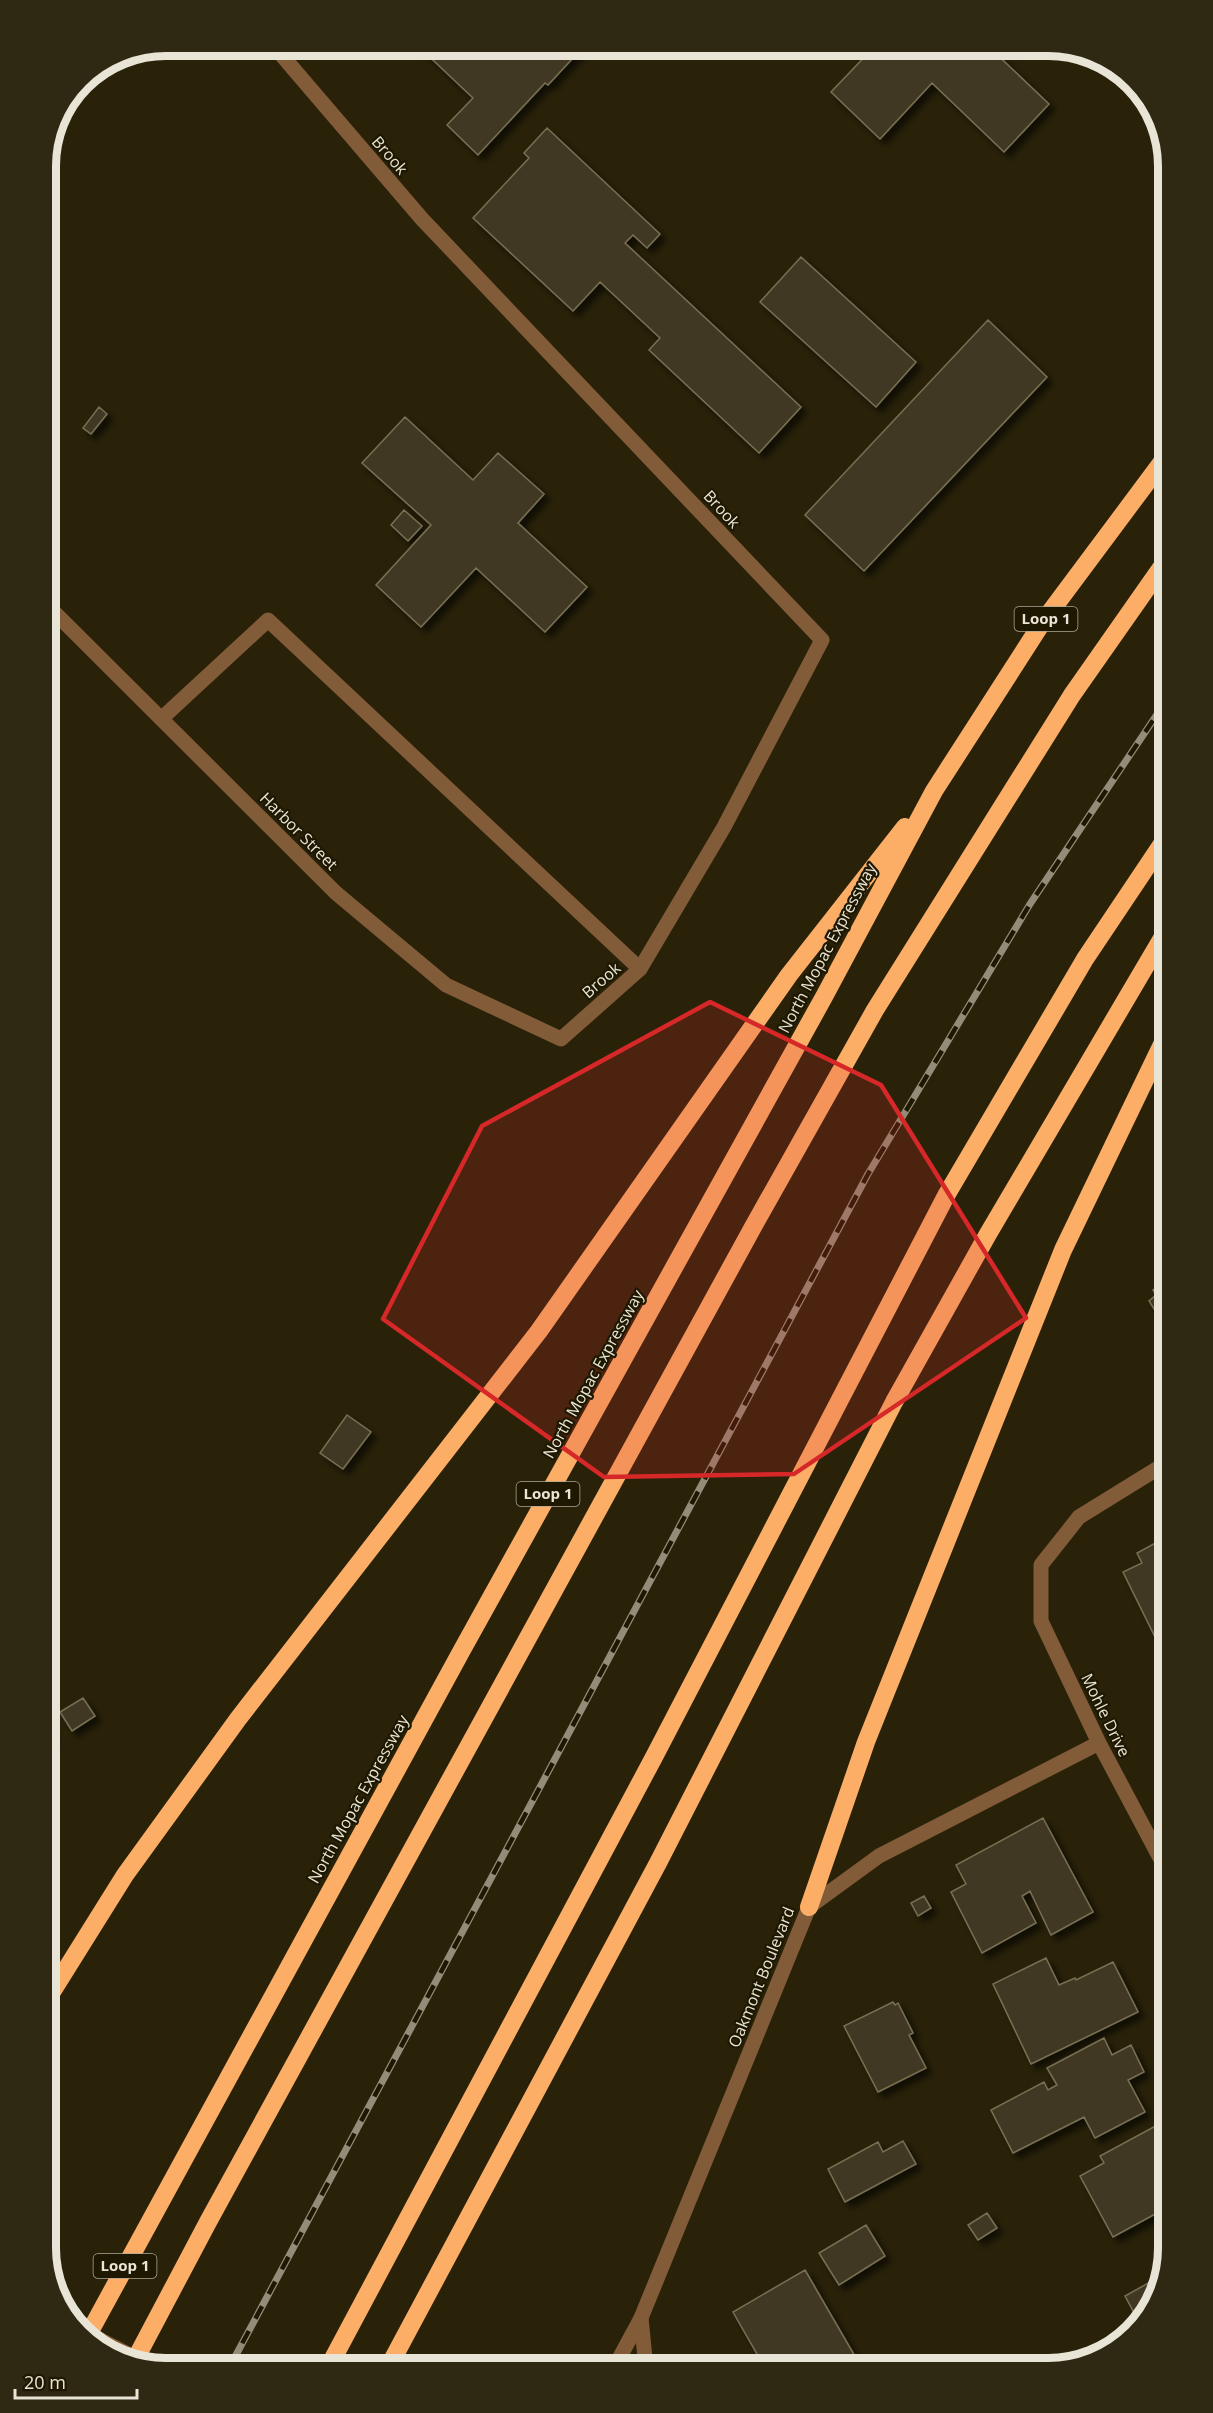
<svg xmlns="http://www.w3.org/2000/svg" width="1213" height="2413" font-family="'Open Sans',sans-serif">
  <defs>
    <filter id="shadow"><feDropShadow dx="5.5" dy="5.5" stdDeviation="3" flood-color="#0009"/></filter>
  </defs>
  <rect width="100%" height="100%" fill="#292209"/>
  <path fill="#403920" stroke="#787055" stroke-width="1.5" filter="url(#shadow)" d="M417,45H585L548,85L545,83L478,155L447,125L473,98Z
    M876,45H987L1049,104L1004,152L932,83L880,139L831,92Z
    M547,128L660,234L647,248L633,235L625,243L801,407L759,453L649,350L660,338L600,282L573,311L473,218L529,158L524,153Z
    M801,257L916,362L876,407L760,302Z
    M988,320L1047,377L864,571L805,515Z
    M99,407L107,414L91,434L83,428Z
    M405,417L473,480L498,453L544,494L518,523L587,587L545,632L476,568L421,627L376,585L431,525L362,463Z
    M404,510L422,526L408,541L391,525Z
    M1168,1260V1276L1161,1265Z
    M1168,1280V1331L1149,1301L1156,1295L1153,1290Z
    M347,1415L371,1432L343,1469L320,1453Z
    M1159,1541L1165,1553L1168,1551V1630L1155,1637L1123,1572L1142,1563L1137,1553Z
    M83,1698L95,1716L72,1731L60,1712Z
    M45,1726L53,1739L45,1745Z
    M1043,1818L1093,1912L1051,1935L1030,1891L1022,1896L1036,1923L982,1953L951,1892L966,1884L956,1865Z
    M924,1896L931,1908L918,1916L911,1903Z
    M1046,1958L1059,1985L1075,1978L1076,1980L1113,1962L1138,2012L1031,2064L993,1984Z
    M893,2002L895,2005L898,2003L913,2033L909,2035L926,2068L878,2092L844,2026Z
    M1104,2038L1112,2055L1131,2045L1144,2072L1128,2080L1145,2112L1095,2138L1084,2117L1013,2153L991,2110L1044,2082L1048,2090L1057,2085L1047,2068Z
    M1161,2123L1168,2135V2207L1113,2237L1080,2176L1104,2163L1100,2156Z
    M903,2141L916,2164L845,2202L828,2169L878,2142L883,2152Z
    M987,2213L997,2228L978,2240L968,2225Z
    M866,2225L885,2256L839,2285L819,2253Z
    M805,2270L856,2358L839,2368H765L733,2312Z
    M1159,2277L1147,2315L1139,2322L1125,2296Z"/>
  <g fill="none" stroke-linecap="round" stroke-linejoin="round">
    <path stroke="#825b38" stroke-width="15" d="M45,603L336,893L446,985L561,1039L640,969L724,827L822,640L422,219L273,45
      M161,719L268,620L640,969"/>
    <path stroke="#825b38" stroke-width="15" d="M1168,1873L1099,1743L1041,1621V1565L1079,1517L1168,1462
      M809,1907L879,1856L1099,1743
      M641,2318L646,2368"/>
    <path stroke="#825b38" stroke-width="15" d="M85,2332L145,2363
      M614,2368L641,2318L809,1907"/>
    <path stroke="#fcae67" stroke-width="18" d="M809,1907L866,1742L1063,1250L1168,1032
      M45,2003L125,1875L238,1719L539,1331L789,975L905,827
      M88,2335L462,1650L825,995L934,791L1042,623L1168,454
      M135,2360L208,2222L753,1227L875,1010L1072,695L1168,558
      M328,2368L654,1757L947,1194L1085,959L1168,835
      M388,2368L658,1863L894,1402L988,1234L1168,928"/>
    <g stroke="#928c79" stroke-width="7">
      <path id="rail" d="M229,2368L868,1174L1030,904L1168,698"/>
    </g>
    <use href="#rail" stroke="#1f1801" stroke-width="4.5" stroke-dasharray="14" stroke-linecap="butt"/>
  </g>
  <path fill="#d62828" fill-opacity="0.2" stroke="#d62828" stroke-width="4.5" stroke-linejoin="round" d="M710,1002L881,1085L1026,1318L794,1474L604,1477L383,1319L482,1126Z"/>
  <g text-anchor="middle" stroke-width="4.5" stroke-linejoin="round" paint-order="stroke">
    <g fill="#1f1801" stroke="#aca896" stroke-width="1.5">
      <rect x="1014.5" y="607" width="63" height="24" rx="4.5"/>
      <rect x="516.5" y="1482" width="63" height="24" rx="4.5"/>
      <rect x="93.5" y="2254" width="63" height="24" rx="4.5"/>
    </g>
    <g font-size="15" font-weight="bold" fill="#e9e5d6">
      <text x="1046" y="624">Loop 1</text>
      <text x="548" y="1499">Loop 1</text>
      <text x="125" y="2271">Loop 1</text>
    </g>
    <g font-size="16" fill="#e9e5d6" stroke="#1f1801">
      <text transform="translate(390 155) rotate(49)" y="6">Brook</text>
      <text transform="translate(722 509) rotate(47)" y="6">Brook</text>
      <text transform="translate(299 831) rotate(45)" y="6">Harbor Street</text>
      <text transform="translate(827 948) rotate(-62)" y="6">North Mopac Expressway</text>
      <text transform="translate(601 980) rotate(-41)" y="6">Brook</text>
      <text transform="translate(593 1374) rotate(-61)" y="6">North Mopac Expressway</text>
      <text transform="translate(1106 1715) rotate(64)" y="6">Mohle Drive</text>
      <text transform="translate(358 1799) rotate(-61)" y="6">North Mopac Expressway</text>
      <text transform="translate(761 1977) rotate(-68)" y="6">Oakmont Boulevard</text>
    </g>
  </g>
  <path d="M0 0H1213V2413H0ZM166 56H1048A110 110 0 0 1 1158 166V2248A110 110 0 0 1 1048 2358H166A110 110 0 0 1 56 2248V166A110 110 0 0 1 166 56Z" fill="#2f2812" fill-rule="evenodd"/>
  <path fill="none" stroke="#e9e5d6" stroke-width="8" d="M166 56H1048A110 110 0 0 1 1158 166V2248A110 110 0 0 1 1048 2358H166A110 110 0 0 1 56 2248V166A110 110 0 0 1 166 56Z"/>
  <path d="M15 2389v9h122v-9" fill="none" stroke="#e9e5d6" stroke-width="3"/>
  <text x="24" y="2389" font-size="18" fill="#e9e5d6" stroke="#1f1801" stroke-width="4.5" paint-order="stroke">20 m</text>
</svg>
